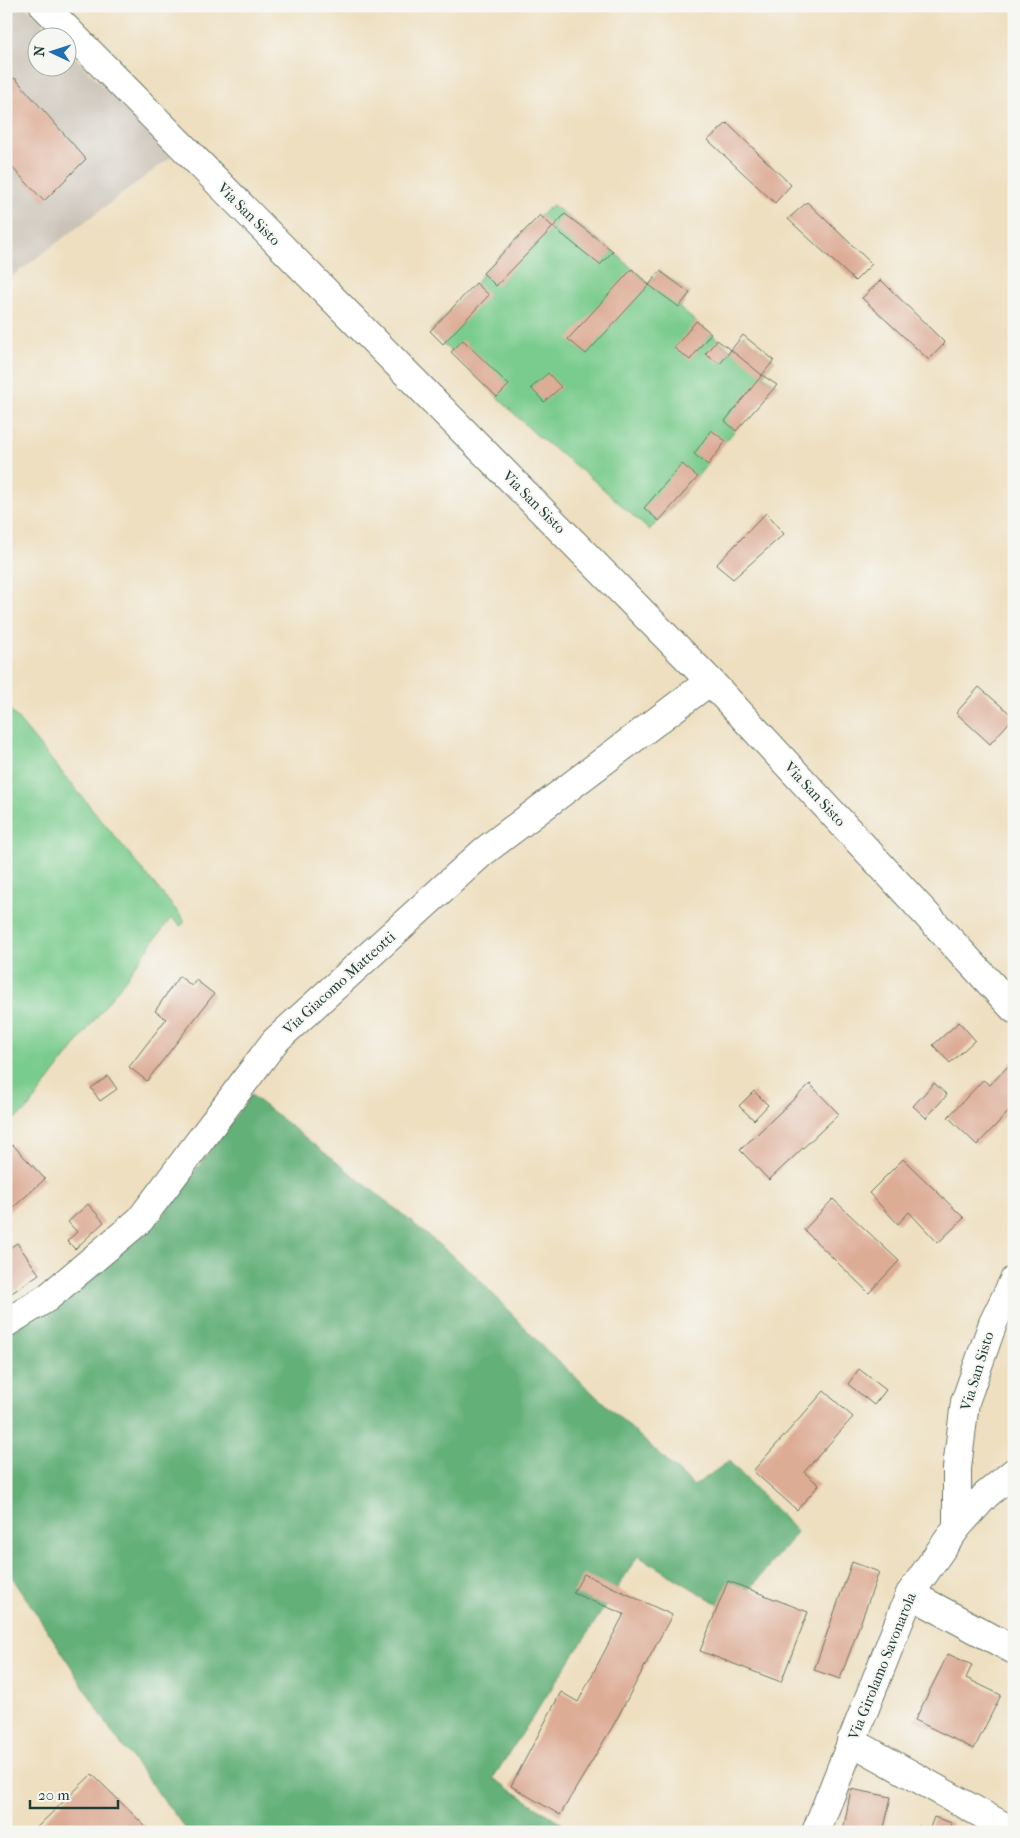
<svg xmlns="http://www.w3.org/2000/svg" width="1020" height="1838" font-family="'IM FELL French Canon',serif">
  <rect width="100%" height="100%" fill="#f6f6f2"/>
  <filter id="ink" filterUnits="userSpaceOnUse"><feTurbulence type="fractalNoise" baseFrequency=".02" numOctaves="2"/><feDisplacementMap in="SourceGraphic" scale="10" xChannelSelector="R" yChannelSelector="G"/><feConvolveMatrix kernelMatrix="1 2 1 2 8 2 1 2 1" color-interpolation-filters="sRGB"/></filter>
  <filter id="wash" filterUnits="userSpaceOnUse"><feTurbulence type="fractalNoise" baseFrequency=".0096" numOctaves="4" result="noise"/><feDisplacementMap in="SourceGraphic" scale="20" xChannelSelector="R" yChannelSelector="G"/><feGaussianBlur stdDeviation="1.12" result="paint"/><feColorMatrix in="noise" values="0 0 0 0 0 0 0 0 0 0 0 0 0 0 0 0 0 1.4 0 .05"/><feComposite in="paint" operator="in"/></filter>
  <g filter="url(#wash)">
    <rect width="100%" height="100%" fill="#eedfc0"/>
    <path fill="#cbc3b8" d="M6,6H26L56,37L38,38V68H68V50L171,157L6,281Z"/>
    <path fill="#7acc8e" stroke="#4c8461" d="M553,205L613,251L649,284L660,271L690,293L679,308L731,350L743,335L774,360L763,375L777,385C760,404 741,423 725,442C700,472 678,504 649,530L591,478L534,433L430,331L476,283L483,273L540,215Z
      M6,705L185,921L181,926L171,918L26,1111L6,1124Z"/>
    <path fill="#63b079" stroke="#417656" d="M251,1095L396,1209L472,1272L545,1349L694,1486L729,1461L797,1532L731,1612L638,1556L493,1778L574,1832H188L113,1734L67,1660L6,1568V1329L50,1305L159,1220Z"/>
    <g id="blocks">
      <path fill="#ddac95" d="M15,78L86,159L44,201L6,161V85Z
        M727,123L791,185L775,203L708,140Z
        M807,202L872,264L855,281L788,219Z
        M565,214L613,251L600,265L553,227Z
        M540,215L553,227L496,286L483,273Z
        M632,269L649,285L586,354L568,339Z
        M660,271L690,293L679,307L649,285Z
        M881,280L945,343L929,360L862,298Z
        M476,283L489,295L443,344L430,331Z
        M696,321L711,333L690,360L674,348Z
        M743,335L774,360L762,375L731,350Z
        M463,340L509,385L497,397L451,352Z
        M717,340L731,350L720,364L705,354Z
        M548,373L561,387L544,402L531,388Z
        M762,375L777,385L736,431L725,421Z
        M711,430L726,441L708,465L694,454Z
        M682,464L698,477L659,521L644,508Z
        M766,513L784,534L733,579L716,565Z
        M979,687L1014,717L990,744L956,713Z
        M179,976L192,986L196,980L214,994L147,1081L129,1067L166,1019L155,1011Z
        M959,1022L975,1040L950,1063L933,1045Z
        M1014,1060V1106L977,1145L948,1117L983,1080L990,1085Z
        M108,1076L117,1089L100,1101L91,1088Z
        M934,1083L947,1095L926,1118L913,1106Z
        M810,1084L839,1114L769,1180L740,1150Z
        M754,1091L768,1105L754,1120L739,1106Z
        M13,1145L45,1179L6,1214V1151Z
        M903,1159L964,1218L938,1243L909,1212L898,1224L869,1193Z
        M833,1199L899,1261L869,1293L804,1230Z
        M88,1204L104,1222L75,1249L67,1241L77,1232L68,1222Z
        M17,1243L39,1274L6,1297V1250Z
        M859,1369L886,1390L874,1405L848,1384Z
        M824,1391L853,1417L804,1472L819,1485L797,1510L753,1471Z
        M852,1562L879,1572L840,1679L814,1670Z
        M584,1574L672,1615L614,1724L560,1815L511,1786L561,1692L578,1702L624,1614L573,1593Z
        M728,1581L808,1612L781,1682L700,1651Z
        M948,1654L972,1665L966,1678L1001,1695L974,1749L915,1720Z
        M92,1774L151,1832H32Z
        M851,1789L891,1797L883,1832H843Z
        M934,1817L952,1823L949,1832H916L918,1826L929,1830Z"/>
    </g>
  </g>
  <g filter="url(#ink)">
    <use href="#blocks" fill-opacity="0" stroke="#677665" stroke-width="1"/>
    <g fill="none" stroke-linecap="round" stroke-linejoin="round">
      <g stroke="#677665" stroke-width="30">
        <path id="minor" d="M44,6L710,681L1014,1009
          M6,1323L47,1298L140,1220L275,1041L483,852L710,681
          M957,1527V1468L965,1402L993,1323L1014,1280
          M910,1594L1014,1650
          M851,1741L1014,1832"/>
      </g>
      <g stroke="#677665" stroke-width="30">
        <path id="tertiary" d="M816,1832L910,1594L957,1527L986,1495L1014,1472"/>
      </g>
      <use href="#minor" stroke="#fff" stroke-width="28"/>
      <use href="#tertiary" stroke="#fff" stroke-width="28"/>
    </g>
  </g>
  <g text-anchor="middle" stroke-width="4" stroke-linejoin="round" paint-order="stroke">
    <g font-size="15" fill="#1f3d34" stroke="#f6f6f2">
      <text transform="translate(249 214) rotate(45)" y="5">Via San Sisto</text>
      <text transform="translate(534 502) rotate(45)" y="5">Via San Sisto</text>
      <text transform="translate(815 794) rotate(47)" y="5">Via San Sisto</text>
      <text transform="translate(339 983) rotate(-42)" y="5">Via Giacomo Matteotti</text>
      <text transform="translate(977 1371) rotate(-73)" y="5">Via San Sisto</text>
      <text transform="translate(882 1666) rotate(-68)" y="5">Via Girolamo Savonarola</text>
    </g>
  </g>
  <rect width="1020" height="1838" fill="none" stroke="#f6f6f2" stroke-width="25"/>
  <g transform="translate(52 52) rotate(274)"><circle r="24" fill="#f6f6f2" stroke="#a0aca6"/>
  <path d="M0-4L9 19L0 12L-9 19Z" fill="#1f6fb2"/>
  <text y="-8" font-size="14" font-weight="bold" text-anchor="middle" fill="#1f3d34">N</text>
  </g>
  <path d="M30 1800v8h88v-8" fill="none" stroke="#1f3d34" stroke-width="2.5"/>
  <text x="38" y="1800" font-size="15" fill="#1f3d34" stroke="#f6f6f2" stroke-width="4" paint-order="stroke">20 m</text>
</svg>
